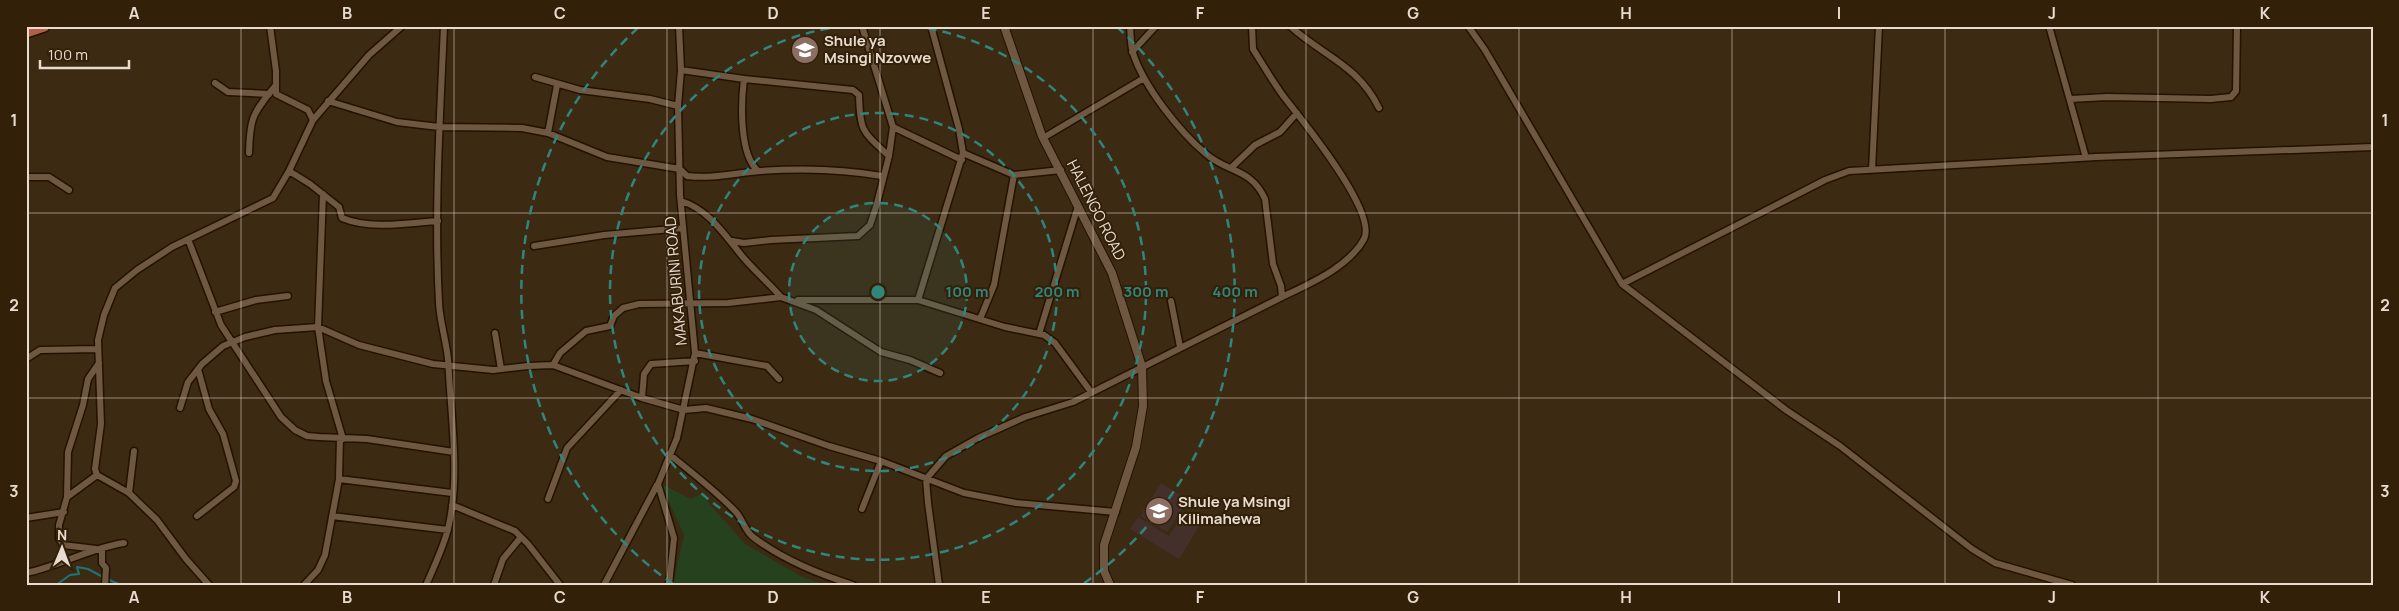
<svg xmlns="http://www.w3.org/2000/svg" width="2399" height="611" font-family="Manrope,sans-serif">
  <rect width="100%" height="100%" fill="#3d2a13"/>
  <path fill="#44302b" d="M1161,483L1188,500L1167,532L1140,516Z
    M1184,513L1201,523L1179,559L1130,529L1138,517L1169,536Z"/>
  <path fill="#25411e" d="M661,484L691,499L701,494L745,544L802,577L827,585H673L684,535Z"/>
  <g fill="none" stroke-linecap="round" stroke-linejoin="round">
    <path stroke="#1d7479" stroke-width="2" d="M107,579L121,585
      M56,585L70,575L79,574L77,567L88,569L103,577"/>
    <g stroke="#231200" stroke-width="9">
      <path id="minor" d="M270,26L276,71V94L308,110L313,120
        M1252,26L1253,49C1263,65 1273,82 1284,97C1302,120 1378,212 1364,239C1349,267 1309,284 1282,297
        M1290,26C1323,56 1358,65 1379,108
        M1468,26L1485,50L1622,284L1786,410L1840,446L1972,549L1995,563L2072,585
        M2049,26L2086,158
        M1132,52L1156,26
        M681,70L744,79L853,90L859,95C860,132 862,131 889,156
        M535,77L580,90L650,99L678,106
        M744,79C741,103 739,154 758,171
        M215,83L228,92L269,94
        M2070,99L2107,97L2211,99L2231,97L2236,91L2237,26
        M328,101L397,122L439,127L522,128L548,133L607,157L680,169L687,176C712,179 735,173 760,171C801,168 842,169 882,176
        M893,127L962,160
        M548,133L557,85
        M1043,138L1144,78
        M249,153C250,116 253,114 275,86
        M963,153L1014,175L1061,170
        M1232,167L1255,145L1280,132L1297,113
        M1872,170L1879,26
        M289,171L310,184L339,207L342,218C371,230 408,223 438,221
        M26,177H49L69,190
        M323,194L318,327L326,381L343,439
        M681,201C707,209 722,231 738,251C749,266 768,282 781,297
        M188,239L221,325L281,417L295,430L307,436L319,437L367,439L454,452
        M732,241L744,243L771,240L858,236L870,225L876,207L889,156L893,127L862,26
        M534,246L604,235L683,228
        M1622,284L1825,180L1849,171L2096,157L2373,147
        M798,300H918L1005,327L1044,335L1055,343L1091,392
        M918,300L963,153L959,129L931,26
        M1171,301L1180,347
        M215,312L256,300L288,296
        M980,319L994,285L1014,175
        M495,333L501,369
        M1039,334L1078,206
        M695,353L767,366L779,379
        M26,359L40,350L98,349
        M553,365L560,353L586,331L610,326L614,316L623,308L639,304L728,303L781,297L816,310L881,352L910,360L940,373
        M642,398L644,374L651,364L695,361
        M180,408L188,382L202,364L223,346L245,337L275,330L318,327L359,345L433,364L493,370L528,366L553,365L642,398L684,410L706,408L752,419L829,446L881,461L964,493L1016,503L1116,512
        M669,454C692,473 715,490 736,512C743,520 745,531 753,537C783,560 818,574 853,585
        M339,479L452,493
        M129,493L134,451
        M67,497L97,475
        M548,499L567,448L621,390
        M452,505L515,531L528,544L560,585
        M862,509L881,461
        M197,516L234,487L236,481L223,434L209,409L198,369
        M332,516L448,530
        M26,518L64,512
        M102,548V563L106,568L105,585
        M96,549L63,545L59,538V525L67,497L68,452L83,405L88,379L99,363
        M26,573C60,566 90,548 124,543
        M209,585L186,559L157,520L129,493L97,475L95,469L101,424L98,340L104,315L115,288L137,270L172,247L273,198L289,171L313,120L369,55L402,26
        M304,585L318,570L325,555L339,479L340,438
        M426,585C434,567 443,548 448,529C459,483 453,435 450,389C449,379 449,369 448,359C446,340 440,322 439,303C434,211 440,118 444,26
        M494,585L503,559L521,537
        M604,585L657,485
        M669,585L674,538L658,484L677,438L695,353L680,195L678,106L681,70L679,26
        M939,585L928,503L926,479L946,456L978,438L1025,417L1073,402L1282,297L1281,286L1273,264L1265,199C1251,168 1228,173 1206,154C1179,131 1144,87 1133,53C1130,44 1131,35 1130,26"/>
    </g>
    <g stroke="#231200" stroke-width="10">
      <path id="tertiary" d="M1004,26L1042,136L1112,273L1142,367L1143,406L1136,447L1104,545V571L1110,585"/>
    </g>
    <g stroke="#231200" stroke-width="14">
      <path id="trunk" d="M26,32L44,26"/>
    </g>
    <use href="#minor" stroke="#6e5841" stroke-width="6"/>
    <use href="#tertiary" stroke="#6e5841" stroke-width="8"/>
    <use href="#trunk" stroke="#b35e4a" stroke-width="11"/>
  </g>
  <path fill="none" stroke="#e9dccf" stroke-width="1" stroke-opacity="0.55" d="M241,26V585M454,26V585M667,26V585M880,26V585M1093,26V585M1306,26V585M1519,26V585M1732,26V585M1945,26V585M2158,26V585M26,213H2373M26,398H2373"/>
  <circle cx="878" cy="292" r="89" fill="#30857d" fill-opacity=".12"/>
  <g fill="none" stroke="#30857d" stroke-width="2.5" stroke-dasharray="9 6">
    <circle cx="878" cy="292" r="89"/>
    <circle cx="878" cy="292" r="179"/>
    <path d="M913 26A268 268 0 1 1 843 26"/>
    <path d="M673 584A357 357 0 0 1 639 27M1117 27A357 357 0 0 1 1083 584"/>
  </g>
  <defs>
    <g id="school-disc" transform="scale(1.4375)"><circle r="9.5" fill="#8d6e63" stroke="#322009"/><path d="M0-5L7-2L0 1L-7-2ZM-4 1L0 2.5L4 1V4Q0 6-4 4Z" fill="#fff"/></g>
  </defs>
  <g fill-rule="evenodd">
    <use href="#school-disc" x="805" y="50"/>
    <use href="#school-disc" x="1159" y="511"/>
  </g>
  <g text-anchor="middle" stroke-width="4" stroke-linejoin="round" paint-order="stroke">
    <g font-size="15" font-weight="bold" fill="#e9dccf" stroke="#322009" text-anchor="start">
      <text x="824" y="46">Shule ya<tspan x="824" dy="17">Msingi Nzovwe</tspan></text>
      <text x="1178" y="507">Shule ya Msingi<tspan x="1178" dy="17">Kilimahewa</tspan></text>
    </g>
    <g font-size="15" fill="#e9dccf" stroke="#322009">
      <text transform="translate(1096 210) rotate(63)" y="5">HALENGO ROAD</text>
      <text transform="translate(676 281) rotate(-95)" y="5">MAKABURINI ROAD</text>
    </g>
  </g>
  <circle cx="878" cy="292" r="8" fill="#30857d" stroke="#322009" stroke-width="2.5"/>
  <g font-size="15" text-anchor="middle" font-weight="bold" fill="#30857d" stroke="#322009" stroke-width="4" stroke-linejoin="round" paint-order="stroke">
    <text x="967" y="297">100 m</text>
    <text x="1057" y="297">200 m</text>
    <text x="1146" y="297">300 m</text>
    <text x="1235" y="297">400 m</text>
  </g>
  <rect width="2399" height="611" fill="none" stroke="#322009" stroke-width="55"/>
  <g transform="translate(62 548) rotate(1)" stroke="#322009" stroke-width="4" paint-order="stroke">
  <path d="M0-4L9 19L0 12L-9 19Z" fill="#e9dccf"/>
  <text y="-8" font-size="14" font-weight="bold" text-anchor="middle" fill="#e9dccf">N</text>
  </g>
  <path d="M40 60v8h89v-8" fill="none" stroke="#e9dccf" stroke-width="2.5"/>
  <text x="48" y="60" font-size="15" fill="#e9dccf" stroke="#322009" stroke-width="4" paint-order="stroke">100 m</text>
  <rect x="28" y="28" width="2344" height="556" fill="none" stroke="#e9dccf" stroke-width="2"/>
  <g font-size="16" text-anchor="middle" font-weight="bold" fill="#e9dccf">
    <text x="134" y="19">A</text>
    <text x="347" y="19">B</text>
    <text x="560" y="19">C</text>
    <text x="773" y="19">D</text>
    <text x="986" y="19">E</text>
    <text x="1200" y="19">F</text>
    <text x="1413" y="19">G</text>
    <text x="1626" y="19">H</text>
    <text x="1839" y="19">I</text>
    <text x="2052" y="19">J</text>
    <text x="2265" y="19">K</text>
    <text x="14" y="126">1</text>
    <text x="2385" y="126">1</text>
    <text x="14" y="311">2</text>
    <text x="2385" y="311">2</text>
    <text x="14" y="497">3</text>
    <text x="2385" y="497">3</text>
    <text x="134" y="603">A</text>
    <text x="347" y="603">B</text>
    <text x="560" y="603">C</text>
    <text x="773" y="603">D</text>
    <text x="986" y="603">E</text>
    <text x="1200" y="603">F</text>
    <text x="1413" y="603">G</text>
    <text x="1626" y="603">H</text>
    <text x="1839" y="603">I</text>
    <text x="2052" y="603">J</text>
    <text x="2265" y="603">K</text>
  </g>
</svg>
